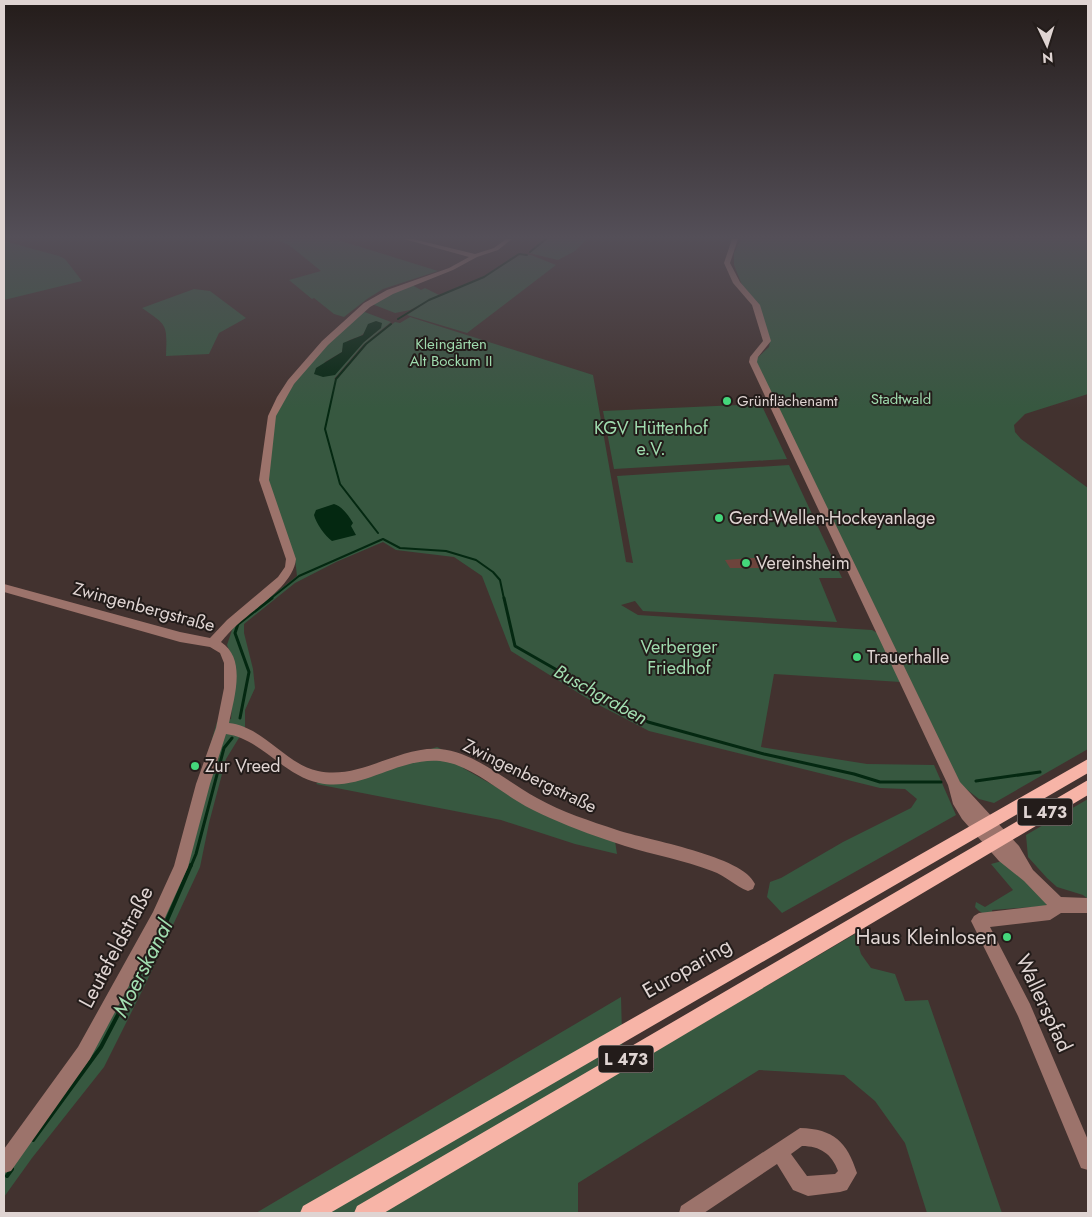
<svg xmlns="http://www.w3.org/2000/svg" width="1092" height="1217" font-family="Jost,sans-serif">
  <rect width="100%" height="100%" fill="#42322f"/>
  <path fill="#375840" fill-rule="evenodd" d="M283,239H335L438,271L383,289L367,299L344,317L334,314L314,298L312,299L289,280L321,271L289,245L279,241Z
    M543,239H587L575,251L558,260L529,253Z
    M741,239H1088V394L1025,414L1014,425L1015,432L1021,439L1088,488V749L994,803L979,799L961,785L755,360L769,347L770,342L758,303L742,285L734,265V253Z
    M4,241L59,256L65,259L82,281L4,300Z
    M520,255H531L556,265L467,333L407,315L430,300L484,277Z
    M412,285L421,290L425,288L439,295L410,310L395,313L372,304L392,293Z
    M194,289L210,291L246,318L219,333L209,354L166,356C167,324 168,326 142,308Z
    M362,311L391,322L363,345L334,379L338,378L368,343L395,322L400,323L410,317L593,375L626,562L633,563L617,476L789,465L842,578H819L837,622L643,611L635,601L621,605L638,615L872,630L879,634L901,682L774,674L761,747L867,764L934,765L956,815L782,913L767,897L770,882L781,878L843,842L911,808L917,799L905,789L880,788L649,731L593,702L511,651L482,576L454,557L396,550L383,542L336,562L295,583L244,624V633L253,669L255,688L245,710V728L226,759L209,823L200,867L146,983L104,1067L32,1158L4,1197V1155L76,1057L171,879L217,722L231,719L235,663L227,645L233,627L297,576L295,559L268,484L275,414L282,398L316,355ZM381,328L364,342L323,366L325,362L342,352C345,334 360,342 366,330Z
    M761,404L787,459L614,469L603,411Z
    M437,747L468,762L463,768L537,810L615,841L617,854L575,844L501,820L316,784L326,775L353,774Z
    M1088,799V899L1083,895L1057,887L1047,878L1028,857L1026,835Z
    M1002,861L1012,868L1047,904L1045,906L992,910L993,914C984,914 981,914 975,907L976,902L985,907L1013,890L991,864Z
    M855,934L861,954L871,968L895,974L905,1001L928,1000L1002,1213H927L905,1143L875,1101L844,1075L759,1070L578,1183V1213H256L621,997L623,1070Z"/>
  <path fill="#042811" d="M376,321L382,323L381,328L364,342L335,375L323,377L314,374L316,368L342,352L343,343L363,335L368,324Z
    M334,504C342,506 349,516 353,523L351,526L356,535L332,541C325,536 316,523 314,515L316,510Z"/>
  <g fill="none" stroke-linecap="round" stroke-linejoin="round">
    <path stroke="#042811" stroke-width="2" d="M530,252L546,239
      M398,319L429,300L484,277L519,254L527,255
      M378,533L340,484L325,429L336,379L366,344L391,324
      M270,599L299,576L383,539L400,548L446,551L476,560L493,572L500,580L504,599"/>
    <path stroke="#042811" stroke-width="3" d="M504,598L515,646L648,722L764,754L854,774L880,782H941
      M240,718L249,672L235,633L238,624L272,598
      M976,781L1040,772
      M191,866L196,854L224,748L232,738"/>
    <path stroke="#042811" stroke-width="4" d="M33,1140L101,1047L164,927L191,865
      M7,1176L12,1169"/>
  </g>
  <path fill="#6d443c" d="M750,558H760L766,565L762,568H730L725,560Z"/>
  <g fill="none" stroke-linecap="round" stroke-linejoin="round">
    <path fill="#9c736b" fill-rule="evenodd" d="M404,239H413L475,254L494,248L506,239H512L498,250L477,257L453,270L393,294L370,307L328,345L294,384L276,416L269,480L296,559C293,586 256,607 237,625C231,630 226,636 221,642C247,659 234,698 229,723C264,727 285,764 318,771C361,780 398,746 440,749C475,752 507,782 537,798C562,812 590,821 617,830C647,840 744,856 755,884L753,889L748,891C735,886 726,876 712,871C684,860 654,855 625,846C600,838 575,829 550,818C539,813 528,808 517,801C494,787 468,764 440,761C398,757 362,792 319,783C284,776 260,738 226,734L210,784L188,867L163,922L90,1059L11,1171L4,1173V1149L78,1047L153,912L174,866L196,784L216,728L224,688V663L220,653L210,647L180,642L4,592V584L180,632L210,638L227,620L278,577L285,567L286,559L259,480L268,416L277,397L288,380L322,341L364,303L387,290L449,268L469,257Z
      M732,239H738L730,263L740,282L760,305L771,341L758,357L757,362L960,782L1019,846L1033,870L1061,897L1088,898V913H1061L1050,920L990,927L1030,1004L1088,1140V1170L1081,1168L1018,1016L971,921L974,916L979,913L1047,905L1024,881L999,861L962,819L953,804L948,785L749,362L750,357L763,341L752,305L733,283L724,263Z
      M800,1128C834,1129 847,1142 857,1173L847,1190L840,1192L808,1196L793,1190L777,1164L704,1213H679L681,1206ZM802,1146C820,1146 832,1154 838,1171L835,1174L807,1176L791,1154Z"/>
    <path fill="#f7b4a7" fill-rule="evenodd" d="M1088,759V773L330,1213H300L303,1206Z
      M1088,780V795L384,1213H354L357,1206Z"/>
  </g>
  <linearGradient id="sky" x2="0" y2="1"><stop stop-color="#241c1a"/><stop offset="0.58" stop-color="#544f58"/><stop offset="1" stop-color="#544f58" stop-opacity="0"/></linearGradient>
  <rect width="1092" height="409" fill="url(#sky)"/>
  <g fill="#44d77b" stroke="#231c1a" stroke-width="2">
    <circle cx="727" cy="401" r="5"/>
    <circle cx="719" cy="518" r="5"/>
    <circle cx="746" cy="563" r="5"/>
    <circle cx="857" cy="657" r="5"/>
    <circle cx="195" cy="766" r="5"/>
    <circle cx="1007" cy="937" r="5"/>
  </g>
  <g text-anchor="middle" stroke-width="4" stroke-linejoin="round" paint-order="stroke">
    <g font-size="15" fill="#9fdbae" stroke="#231c1a">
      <text x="451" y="349">Kleingärten<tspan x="451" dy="17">Alt Bockum II</tspan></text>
      <text x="901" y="404">Stadtwald</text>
    </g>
    <g font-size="15" fill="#dfd4d2" stroke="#231c1a" text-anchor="start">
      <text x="737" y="406">Grünflächenamt</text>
    </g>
    <g fill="#231c1a" stroke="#a79d9b" stroke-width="1">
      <rect x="1017.5" y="798.5" width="55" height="27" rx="4"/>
      <rect x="598.5" y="1045.5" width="55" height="27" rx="4"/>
    </g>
    <g font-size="16" font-weight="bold" fill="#dfd4d2">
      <text x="1045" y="818">L 473</text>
      <text x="626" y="1065">L 473</text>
    </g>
    <g font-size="18" fill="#9fdbae" stroke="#231c1a">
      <text x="651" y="434">KGV Hüttenhof<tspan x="651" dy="21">e.V.</tspan></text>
      <text x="679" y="653">Verberger<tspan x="679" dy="21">Friedhof</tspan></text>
    </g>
    <g font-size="18" fill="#dfd4d2" stroke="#231c1a" text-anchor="start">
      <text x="729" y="524">Gerd-Wellen-Hockeyanlage</text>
      <text x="756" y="569">Vereinsheim</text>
      <text x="867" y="663">Trauerhalle</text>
      <text x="205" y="772">Zur Vreed</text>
    </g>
    <g font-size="18" fill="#dfd4d2" stroke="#231c1a">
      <text transform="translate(144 607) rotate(15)" y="6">Zwingenbergstraße</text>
      <text transform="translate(530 776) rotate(26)" y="6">Zwingenbergstraße</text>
    </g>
    <g font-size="19" font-style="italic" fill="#a2dfb1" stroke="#231c1a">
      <text transform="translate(601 694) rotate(29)" y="7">Buschgraben</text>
    </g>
    <g font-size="21" fill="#dfd4d2" stroke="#231c1a" text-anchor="end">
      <text x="997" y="944">Haus Kleinlosen</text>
    </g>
    <g font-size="21" fill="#dfd4d2" stroke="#231c1a">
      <text transform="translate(116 947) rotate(-62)" y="7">Leutefeldstraße</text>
      <text transform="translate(687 968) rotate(-30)" y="7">Europaring</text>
      <text transform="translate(1044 1003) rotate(65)" y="7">Wallerspfad</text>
    </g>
    <g font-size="22" font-style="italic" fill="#a2dfb1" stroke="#231c1a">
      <text transform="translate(142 968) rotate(-63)" y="8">Moerskanal</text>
    </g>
  </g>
  <rect width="1092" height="1217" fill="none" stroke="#dfd4d2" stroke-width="10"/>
  <g transform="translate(1047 45) rotate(176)" stroke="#231c1a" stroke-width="4" paint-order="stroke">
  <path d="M0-4L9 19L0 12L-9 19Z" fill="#dfd4d2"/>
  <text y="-8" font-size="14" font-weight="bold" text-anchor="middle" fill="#dfd4d2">N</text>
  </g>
</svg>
